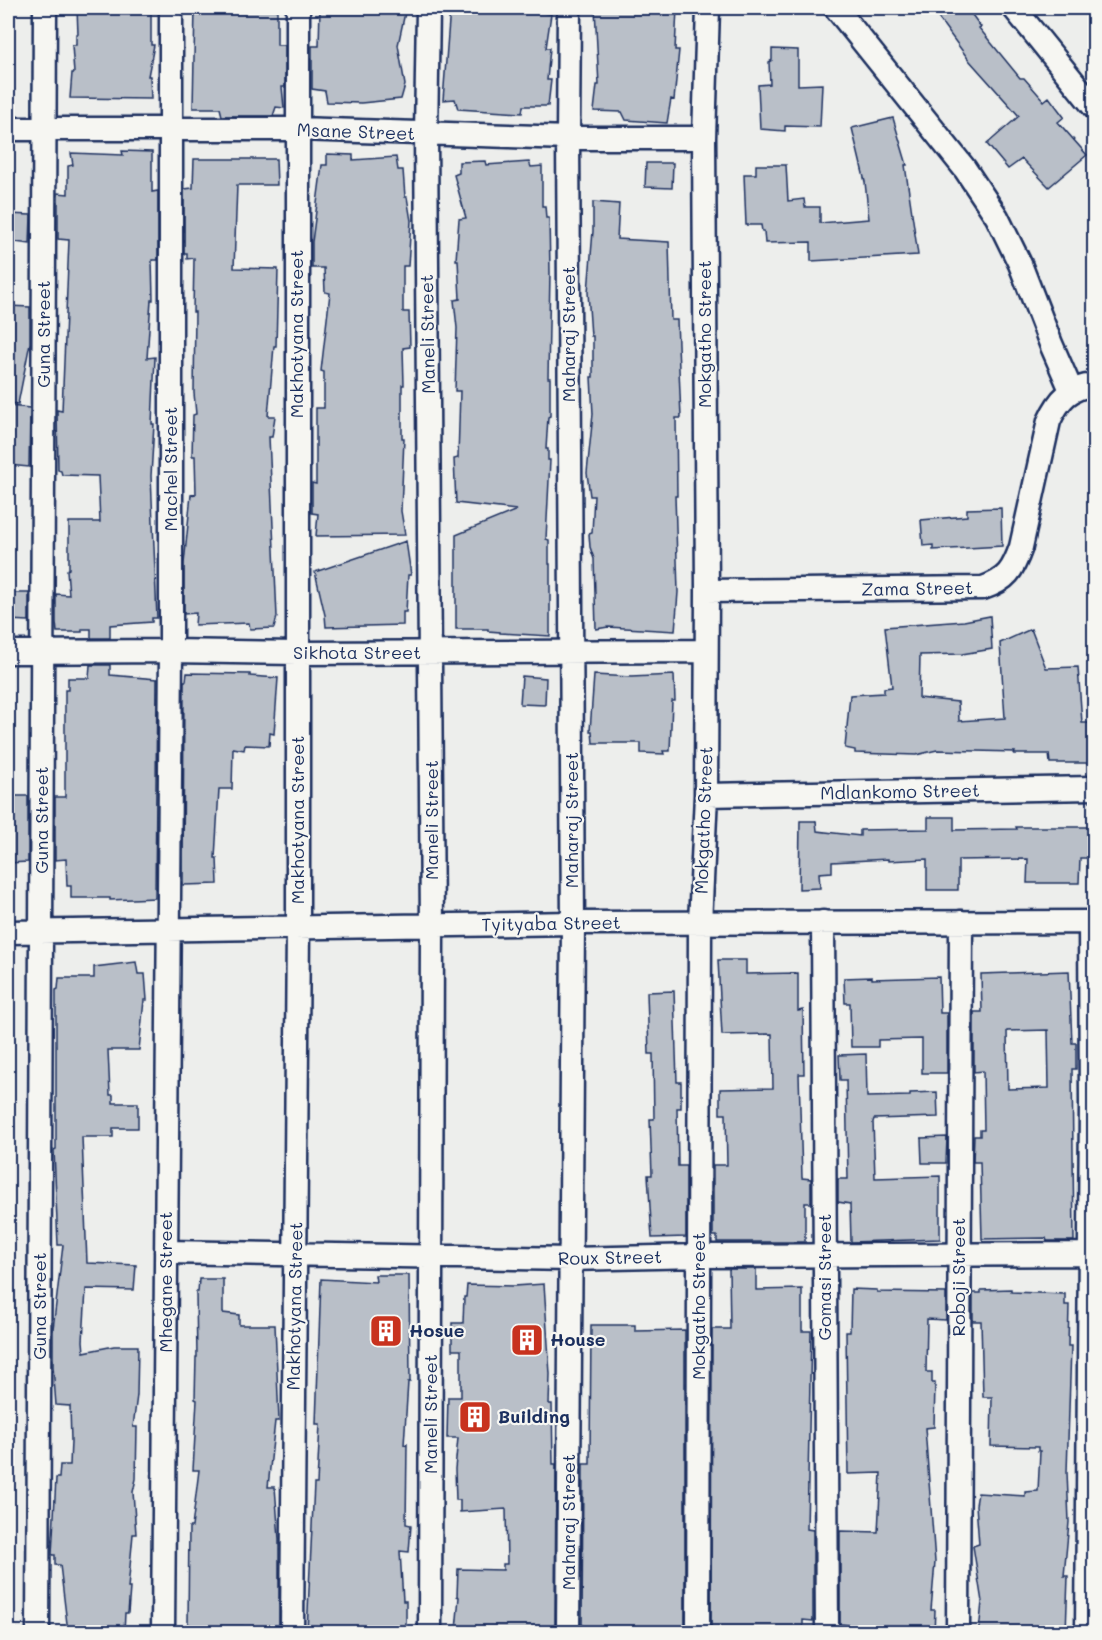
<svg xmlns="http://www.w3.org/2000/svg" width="1102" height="1640" font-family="Mali,sans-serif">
  <rect width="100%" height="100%" fill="#edeeec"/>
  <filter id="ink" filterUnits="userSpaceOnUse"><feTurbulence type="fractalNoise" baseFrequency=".0167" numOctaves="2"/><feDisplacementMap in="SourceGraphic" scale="12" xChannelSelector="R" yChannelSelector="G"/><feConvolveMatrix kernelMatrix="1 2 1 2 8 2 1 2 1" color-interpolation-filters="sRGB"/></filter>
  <g filter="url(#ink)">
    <path fill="#b9bfc8" stroke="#1b2f5e" stroke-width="1.5" fill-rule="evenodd" d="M77,8H151V45H154L148,76H150L151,99L70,98L72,73H74L72,45H76V34H78Z
      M195,8H277V45H285V87H282L284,108L276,107L273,116H222L220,108H193Z
      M320,8H406L398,45L405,85L401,99L361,103L327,102L325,91L312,89V46H319Z
      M450,8H545V13L551,14L546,48H550L547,80H551L548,106H523L522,113L458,109L455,99L443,100Z
      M595,8H677L675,50H679L674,100L671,99L667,123L626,120L622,112L594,111L597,85H599Z
      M931,8H967L981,27L979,28L1020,78H1024L1044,101L1049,97L1064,117L1058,122L1087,155L1049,187L1022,159L1008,169L987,144L1019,116L969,60Z
      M772,49L798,50V85L822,84L820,127L785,126V131L760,129L758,85L770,84L769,62L772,60Z
      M893,118L907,165H905L918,255L811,261V242L765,243L764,231H762L761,225H746L744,174H756V165H786L788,201L804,199L805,207H820V223L869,219L865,182L852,128Z
      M122,151L152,152V192L158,191V260H152L153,300H151L147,358L155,357L152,424H154L151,476L157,618H152V622L110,625V638H91V629H82V632H57L56,622V594L69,595L67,570L69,569V522H100L98,476L62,475L61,471L58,470L57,410L62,411L69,240L58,239V193L68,194V166L73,165L71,153L123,155Z
      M327,154L353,155V160L396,157L398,170H403L405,197H407L411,221L408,266H403V312H409L410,347L403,348L404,385H402V438H404L401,511L405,535L316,536L318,514L312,513V483L316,484V408H324V372L321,371L330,293L325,292L324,268H312V242L322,165H327Z
      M194,159H276L277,185H237L234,268L278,269L276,346H274L268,416H275L272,437H269L277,617L274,628L250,629L249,623L195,625L196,613L184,614V564L191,495L196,494L195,456H192L193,415L196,414L194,393L195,312H193L194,258L187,259V253H184V189L193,188Z
      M485,161L486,165L529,162L531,167L542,166V206H545L546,218H549L550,272L548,378H550V416L548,417L546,449H548V460H550L546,539L549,540V564H550V636L500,633V632L488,631V629H456V535L517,510L456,503L454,459L458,458L460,391H455L457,328L454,300L460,299L458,260H456L459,219L466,218L454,175L459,173V162Z
      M646,163H673L672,188L645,187Z
      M593,202L619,204L617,239L669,242L671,320H677L681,418H676L677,496H675L678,592L675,631L608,627L596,629L594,559L590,547L589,534L592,533L594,496H590L587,473L593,414L591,377H593V336H591L588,292L593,231Z
      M8,214L31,215L30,244L8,241Z
      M8,306L30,307V343L18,404L8,403Z
      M8,406L30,408L29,467L8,465Z
      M1001,508L1002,546L933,550V545L923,546L921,520L967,516V509Z
      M406,541L411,575H408L406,612H403V625L326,627L325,615L315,572Z
      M8,593H29V621L8,620Z
      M990,616L992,649L962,654L920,655L919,698L958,702L959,721L1005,718L1000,643L1031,629L1046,668L1078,667L1082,723H1095V763H1050L1049,754H1014L1015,752L937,750L916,755L855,753V750L845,748L850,695L884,693V688L892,687L885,627L964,621Z
      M90,665H110V675L157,679L155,898L110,900V898H71V886H67L66,859L55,860V797H65V690H68V678H89Z
      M187,673L250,674V676L278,678L274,734L270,733L269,746L245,745L244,750L233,748L232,789H219L215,858H217L218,884L183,885L184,681H186Z
      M594,675L631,677L674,675L675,701H672L670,751H663L664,754L641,753V743H593L592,731H590Z
      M522,676L546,678L545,705L520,704Z
      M8,796H28V862L8,863Z
      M928,817H954V830L1017,829L1016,827H1095V858H1080L1079,883H1027L1028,859L958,860V890H927V859L888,861V859L832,862V872L819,873L820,888L799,889L800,821H816L817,831L860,836V830L928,829Z
      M718,960H746V974L798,973V1011L803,1010L804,1074H799L802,1178L811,1179V1203H805V1242H717V1236H713V1165H727L726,1114H720V1089L773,1088L772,1034L722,1035Z
      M136,962L138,974H145L147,1000H144L139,1050H108L110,1095H113V1103H138V1128H113V1137H82L87,1263L136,1265L134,1290L86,1289L83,1341L84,1352L114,1346H138L137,1395L133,1427H137L136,1479L133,1492L136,1534H133L128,1588H130L128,1613H125L124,1632H68L60,1565H55V1555H52L56,1478H59L60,1465H70L71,1441L70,1406L56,1405L53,1366V1329L63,1245H58L54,1150L56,1149V990L58,989L59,978H94V967Z
      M1069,971L1072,1043H1076V1069H1072L1074,1241H1047L1046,1238L982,1239L980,1162H973L974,1136H980V1130H984L983,1071L974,1072V1012H982L981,974ZM1048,1030L1049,1088L1008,1089L1007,1031Z
      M872,977V979L939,977L940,1013H947V1073H922V1039L878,1040V1047H851L850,1003H845L844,978Z
      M674,991L677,1082H681V1108H677L678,1166H686V1237L652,1238L648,1175H652L650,1119H654L653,1054H649L647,992Z
      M866,1054L867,1097L910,1096V1093L937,1092L938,1117L874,1119L873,1122L875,1178L940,1176V1239L851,1242L850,1204L838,1202V1179H848L846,1080H840L839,1055Z
      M947,1137L946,1163H922L921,1138Z
      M729,1269H756V1290L802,1289V1331H811L807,1529L813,1530V1621L803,1620V1632H711L712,1329H730Z
      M375,1275H409L410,1382H408L404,1445L407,1444L406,1524L411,1525L409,1552L400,1551L403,1601H406V1627L357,1629V1632H307L314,1484H317L320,1424H316L321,1279L376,1282Z
      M199,1279H223V1313L239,1315V1325H275L279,1421H275L268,1487H275L279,1539V1629H243V1626H197L188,1624L189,1527H192L199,1470H193L197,1400L195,1399L196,1357H197L196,1292H198Z
      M544,1284L550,1374L549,1404H552L553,1464H556L555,1631L482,1632L456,1630L459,1597L457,1596L458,1569L503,1570V1564H507L506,1509L460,1512V1500H456L455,1469L458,1438H447L448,1397H461V1350H452V1323H463L464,1297H466L467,1285L514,1286Z
      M851,1289L877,1290V1292L946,1293V1320L927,1319L926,1372H932V1383H935L934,1427L925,1428L935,1562L931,1610H935L934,1632H849V1625L840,1624V1531L878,1532L881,1473L848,1474L846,1332H850Z
      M1011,1289V1292L1065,1294V1305H1069L1068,1346H1071L1067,1472L1069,1522L1064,1576H1068L1066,1632H979L982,1602L973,1546L979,1544L976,1505L978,1493L1025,1496V1492L1038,1491L1040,1451H1038V1447L991,1446L992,1397H983L981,1321H973V1293H981V1290Z
      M591,1325H635V1331L685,1330V1632H582L583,1464H590Z"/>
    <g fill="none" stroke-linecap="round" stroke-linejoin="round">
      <g stroke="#1b2f5e" stroke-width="27">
        <path id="street" d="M428,8L426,135L432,926L430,1632
          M836,8L965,169L997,217L1020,264L1051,344L1071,390
          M1014,8L1094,107
          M8,129H298L568,138H704
          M707,591L983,588C1007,580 1013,570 1021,547L1049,421C1059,399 1070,387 1094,385
          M8,652L171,651L297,653L706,651
          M706,795L1094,788
          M823,922L827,1632
          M8,932L573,923L1094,922
          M166,1252L570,1259L699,1256L1089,1254
          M38,1632L45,8
          M163,1632L171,651V8
          M292,1632L298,928V8
          M568,1632L573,923L568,138L569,8
          M698,1632L700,923L706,795L707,591L704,138L708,8
          M958,1632L961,922
          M1087,1632L1091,1103L1090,922"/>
      </g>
      <use href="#street" stroke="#f6f6f2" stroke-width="22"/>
    </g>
  </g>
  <defs>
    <g id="building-square" transform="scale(1.725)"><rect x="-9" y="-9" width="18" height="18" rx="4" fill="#c8321e" stroke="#f6f6f2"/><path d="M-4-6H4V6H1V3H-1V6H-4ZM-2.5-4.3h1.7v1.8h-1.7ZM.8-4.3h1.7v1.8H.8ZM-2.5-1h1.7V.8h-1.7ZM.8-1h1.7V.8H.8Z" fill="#fff"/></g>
  </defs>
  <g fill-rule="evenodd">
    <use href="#building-square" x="386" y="1331"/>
    <use href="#building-square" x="527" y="1340"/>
    <use href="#building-square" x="475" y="1417"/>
  </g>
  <g text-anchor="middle" stroke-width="4.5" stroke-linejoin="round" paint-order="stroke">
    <g font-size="18" fill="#1b2f5e" stroke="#f6f6f2">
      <text transform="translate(356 132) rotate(2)" y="6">Msane Street</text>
      <text transform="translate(44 334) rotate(-90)" y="6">Guna Street</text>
      <text transform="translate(297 334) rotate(-90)" y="6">Makhotyana Street</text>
      <text transform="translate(428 334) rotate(-91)" y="6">Maneli Street</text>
      <text transform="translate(569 334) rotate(-90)" y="6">Maharaj Street</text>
      <text transform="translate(705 334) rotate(-90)" y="6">Mokgatho Street</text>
      <text transform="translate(171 469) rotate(-90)" y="6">Machel Street</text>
      <text transform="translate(917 589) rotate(-1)" y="6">Zama Street</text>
      <text x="357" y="659">Sikhota Street</text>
      <text transform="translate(900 792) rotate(-1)" y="6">Mdlankomo Street</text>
      <text transform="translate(42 820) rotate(-90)" y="6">Guna Street</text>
      <text transform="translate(298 820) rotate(-90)" y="6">Makhotyana Street</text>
      <text transform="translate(432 820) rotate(-90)" y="6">Maneli Street</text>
      <text transform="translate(572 820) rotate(-90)" y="6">Maharaj Street</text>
      <text transform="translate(704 820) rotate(-88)" y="6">Mokgatho Street</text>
      <text transform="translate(551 924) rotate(-1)" y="6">Tyityaba Street</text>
      <text transform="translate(610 1258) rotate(-1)" y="6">Roux Street</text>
      <text transform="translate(825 1277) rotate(-90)" y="6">Gomasi Street</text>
      <text transform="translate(959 1277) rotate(-90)" y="6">Roboji Street</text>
      <text transform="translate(166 1282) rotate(-90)" y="6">Mhegane Street</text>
      <text transform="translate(40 1306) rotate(-90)" y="6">Guna Street</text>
      <text transform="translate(295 1306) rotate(-89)" y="6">Makhotyana Street</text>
      <text transform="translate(699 1306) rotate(-90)" y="6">Mokgatho Street</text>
      <text transform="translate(431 1414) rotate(-90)" y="6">Maneli Street</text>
      <text transform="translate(569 1522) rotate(-90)" y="6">Maharaj Street</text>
    </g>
    <g font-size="18" font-weight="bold" fill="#1b2f5e" stroke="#f6f6f2" text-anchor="start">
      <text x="409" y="1337">Hosue</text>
      <text x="550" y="1346">House</text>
      <text x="498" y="1423">Building</text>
    </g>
  </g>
  <rect width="1102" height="1640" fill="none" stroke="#f6f6f2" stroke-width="30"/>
  <rect x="15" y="15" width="1072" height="1610" fill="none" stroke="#1b2f5e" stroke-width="2" filter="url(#ink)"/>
</svg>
